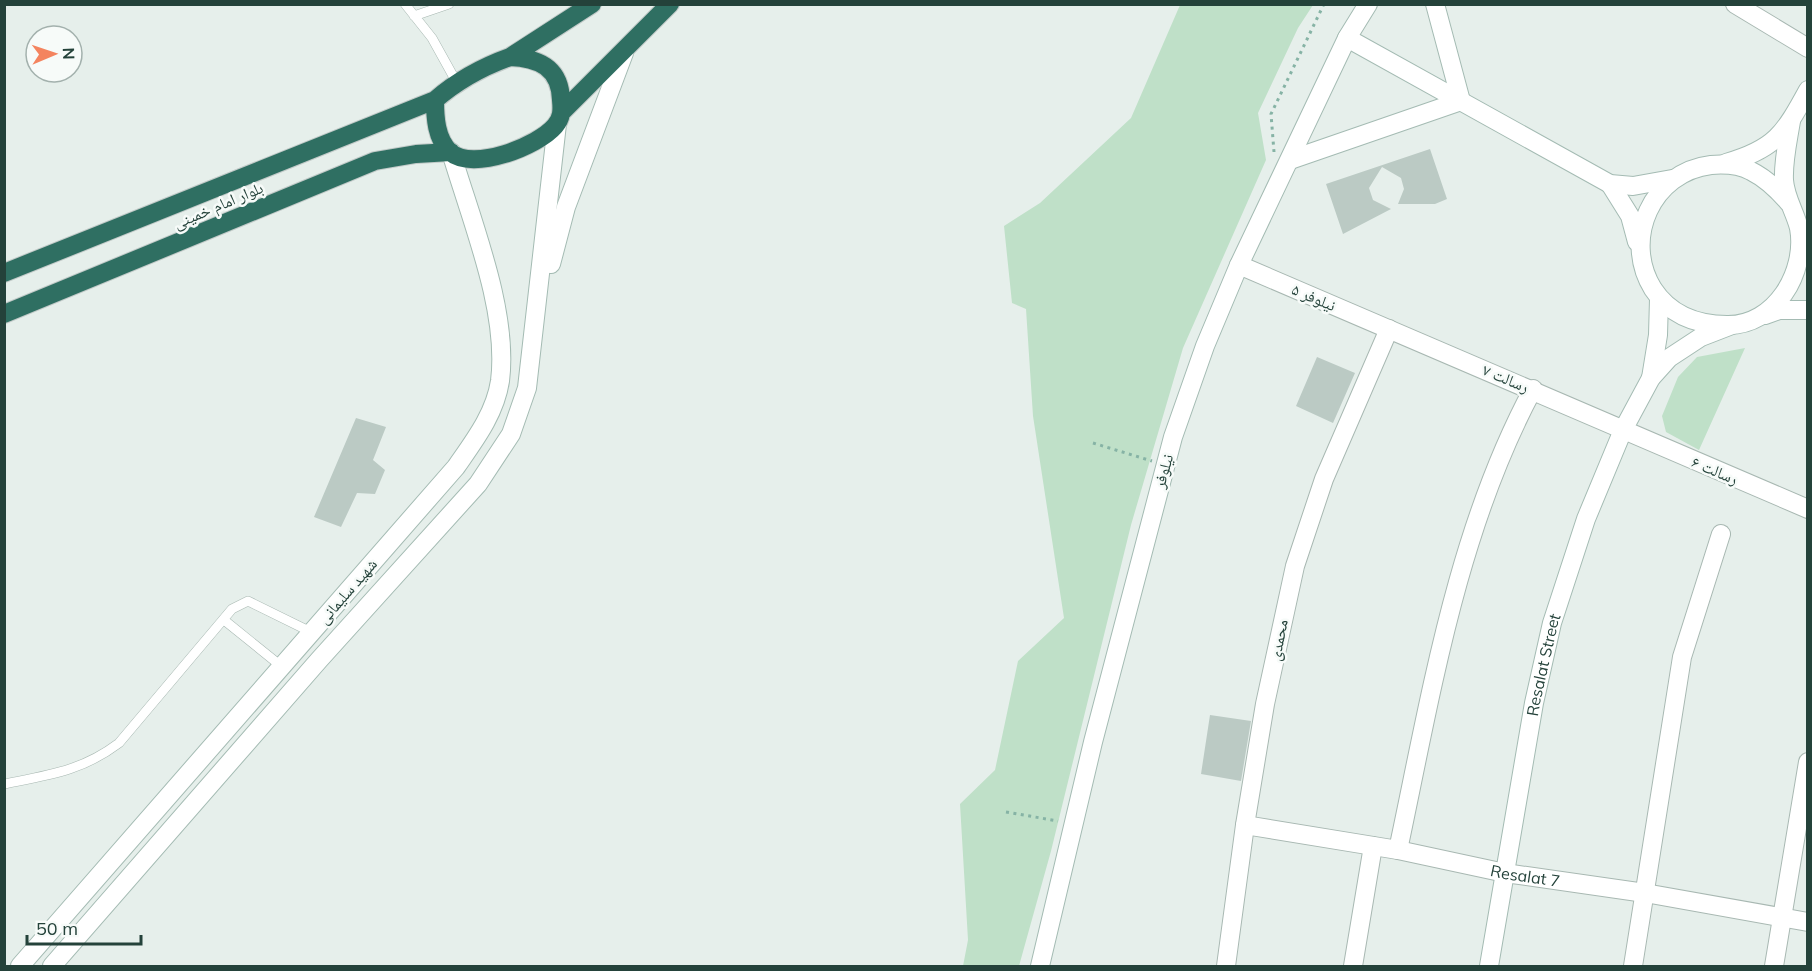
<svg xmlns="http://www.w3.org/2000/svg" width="1812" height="971" font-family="Mulish,'Noto Naskh Arabic',sans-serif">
  <rect width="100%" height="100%" fill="#e6efeb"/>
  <path fill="#bfe0c8" d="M1180,5H1313L1298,28L1258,113L1266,160L1183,348L1131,525L1051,851L1019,966H963L968,940L960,804L995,770L1018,661L1064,618L1033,416L1026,309L1012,303L1004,226L1040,203L1131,118Z
    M1745,348L1699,450L1666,432L1662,416L1678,377L1697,357Z"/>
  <path fill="#bbcac4" d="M1430,149L1447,199L1435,204H1398L1404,189L1401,178L1382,167L1369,188L1373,200L1391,209L1343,234L1326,184Z
    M1317,357L1355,373L1333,423L1296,406Z
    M356,418L386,427L373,460L385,470L375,494L357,493L341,527L314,517Z
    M1210,715L1251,721L1241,781L1201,774Z"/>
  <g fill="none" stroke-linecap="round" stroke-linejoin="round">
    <g stroke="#a8b8b2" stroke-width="10">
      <path id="lane" d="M405,4L432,38L457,83
        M414,16L449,4
        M224,620L281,666
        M4,784C49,775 82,771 119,743L232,609L248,601L311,632"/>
    </g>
    <g stroke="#a8b8b2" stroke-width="20">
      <g id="street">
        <path d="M1735,4L1808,48"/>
        <path d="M1239,265L1808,509"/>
        <path id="s1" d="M1245,825L1398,850L1505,873L1645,893L1808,922"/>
        <path d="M1398,850C1431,695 1457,530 1533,389"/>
        <path d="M1226,966L1245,825L1265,704L1295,566L1324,479L1389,329"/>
        <path d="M1353,966L1373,846"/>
        <path d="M1633,966L1682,657L1721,534"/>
        <path d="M1774,966L1808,762"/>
      </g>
    </g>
    <g stroke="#a4bbb3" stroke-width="20">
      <g id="secondary">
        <path d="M1347,38L1610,184L1633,186L1672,179"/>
        <path d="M1290,160L1461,101L1435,4"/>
        <path d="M1726,163C1775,149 1784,134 1808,90"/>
        <path d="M1610,184L1630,216L1637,242"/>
        <path d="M1789,203C1778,190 1767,179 1751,171C1740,165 1724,164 1711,165C1652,172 1622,239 1653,289C1670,315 1697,325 1727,325C1775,326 1807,272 1799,228C1795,212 1785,197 1784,180C1783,161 1788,140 1791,121"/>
        <path d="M551,264L566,207L624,53"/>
        <path d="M1765,315L1779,310H1808"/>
        <path d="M1651,378L1658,335L1659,299"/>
        <path d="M20,966L456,467C474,441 495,414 500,381C509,311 471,220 451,152"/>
        <path d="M52,966L319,660L478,484L511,434L527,388L557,124"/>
        <path d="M1040,966L1093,742L1173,437L1205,346L1239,265L1347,38L1368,4"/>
        <path id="s2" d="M1489,966L1534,703L1552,623L1586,519L1623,430L1651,378L1669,358L1701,337L1732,325"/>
      </g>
    </g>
    <g stroke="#c2cac8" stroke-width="20">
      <path id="highway" d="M510,57C539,58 560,68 561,100C562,110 562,118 555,126C538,146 473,172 450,152C436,139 435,117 435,100C457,81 482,67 510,57Z
        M510,57L592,4
        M562,112L670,4
        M4,273L435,100
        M4,314L375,161L416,154L451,152"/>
    </g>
    <path stroke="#86b3a5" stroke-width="3" stroke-dasharray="3 4.5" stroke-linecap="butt" d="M1274,152L1271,114L1324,4
      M1093,443L1152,461
      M1006,812L1058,821"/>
    <use href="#lane" stroke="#fff" stroke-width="9"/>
    <use href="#street" stroke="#fff" stroke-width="18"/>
    <use href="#secondary" stroke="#fff" stroke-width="18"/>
    <use href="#highway" stroke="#2f6f62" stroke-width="18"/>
  </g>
  <g text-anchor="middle" stroke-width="5" stroke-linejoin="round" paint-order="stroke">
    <g font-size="16" fill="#24423a" stroke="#f7fbf9">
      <text transform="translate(218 205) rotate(-23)" y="6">بلوار امام خمینی</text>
      <text transform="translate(1314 297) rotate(23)" y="6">نیلوفر ۵</text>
      <text transform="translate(1506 378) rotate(23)" y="6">رسالت ۷</text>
      <text transform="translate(1715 470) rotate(23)" y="6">رسالت ۶</text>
      <text transform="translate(1163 471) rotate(-74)" y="6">نیلوفر</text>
      <text transform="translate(347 591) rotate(-49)" y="6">شهید سلیمانی</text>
      <text transform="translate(1278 640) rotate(-79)" y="6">محمدی</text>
      <text dy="6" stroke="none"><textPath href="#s2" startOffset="306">Resalat Street</textPath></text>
      <text dy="6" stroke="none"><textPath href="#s1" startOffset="285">Resalat 7</textPath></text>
    </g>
  </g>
  <rect width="1812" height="971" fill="none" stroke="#24423a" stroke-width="12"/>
  <g transform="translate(54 54) rotate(88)"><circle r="28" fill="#f7fbf9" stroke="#a3b1ad" stroke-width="1.5"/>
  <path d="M0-4.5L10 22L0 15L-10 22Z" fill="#f4845f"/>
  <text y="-9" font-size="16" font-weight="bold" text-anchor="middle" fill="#24423a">N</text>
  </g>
  <path d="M27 935v9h114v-9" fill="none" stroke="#24423a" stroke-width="3"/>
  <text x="36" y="935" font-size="18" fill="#24423a" stroke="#f7fbf9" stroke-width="4.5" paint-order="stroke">50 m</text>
</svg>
